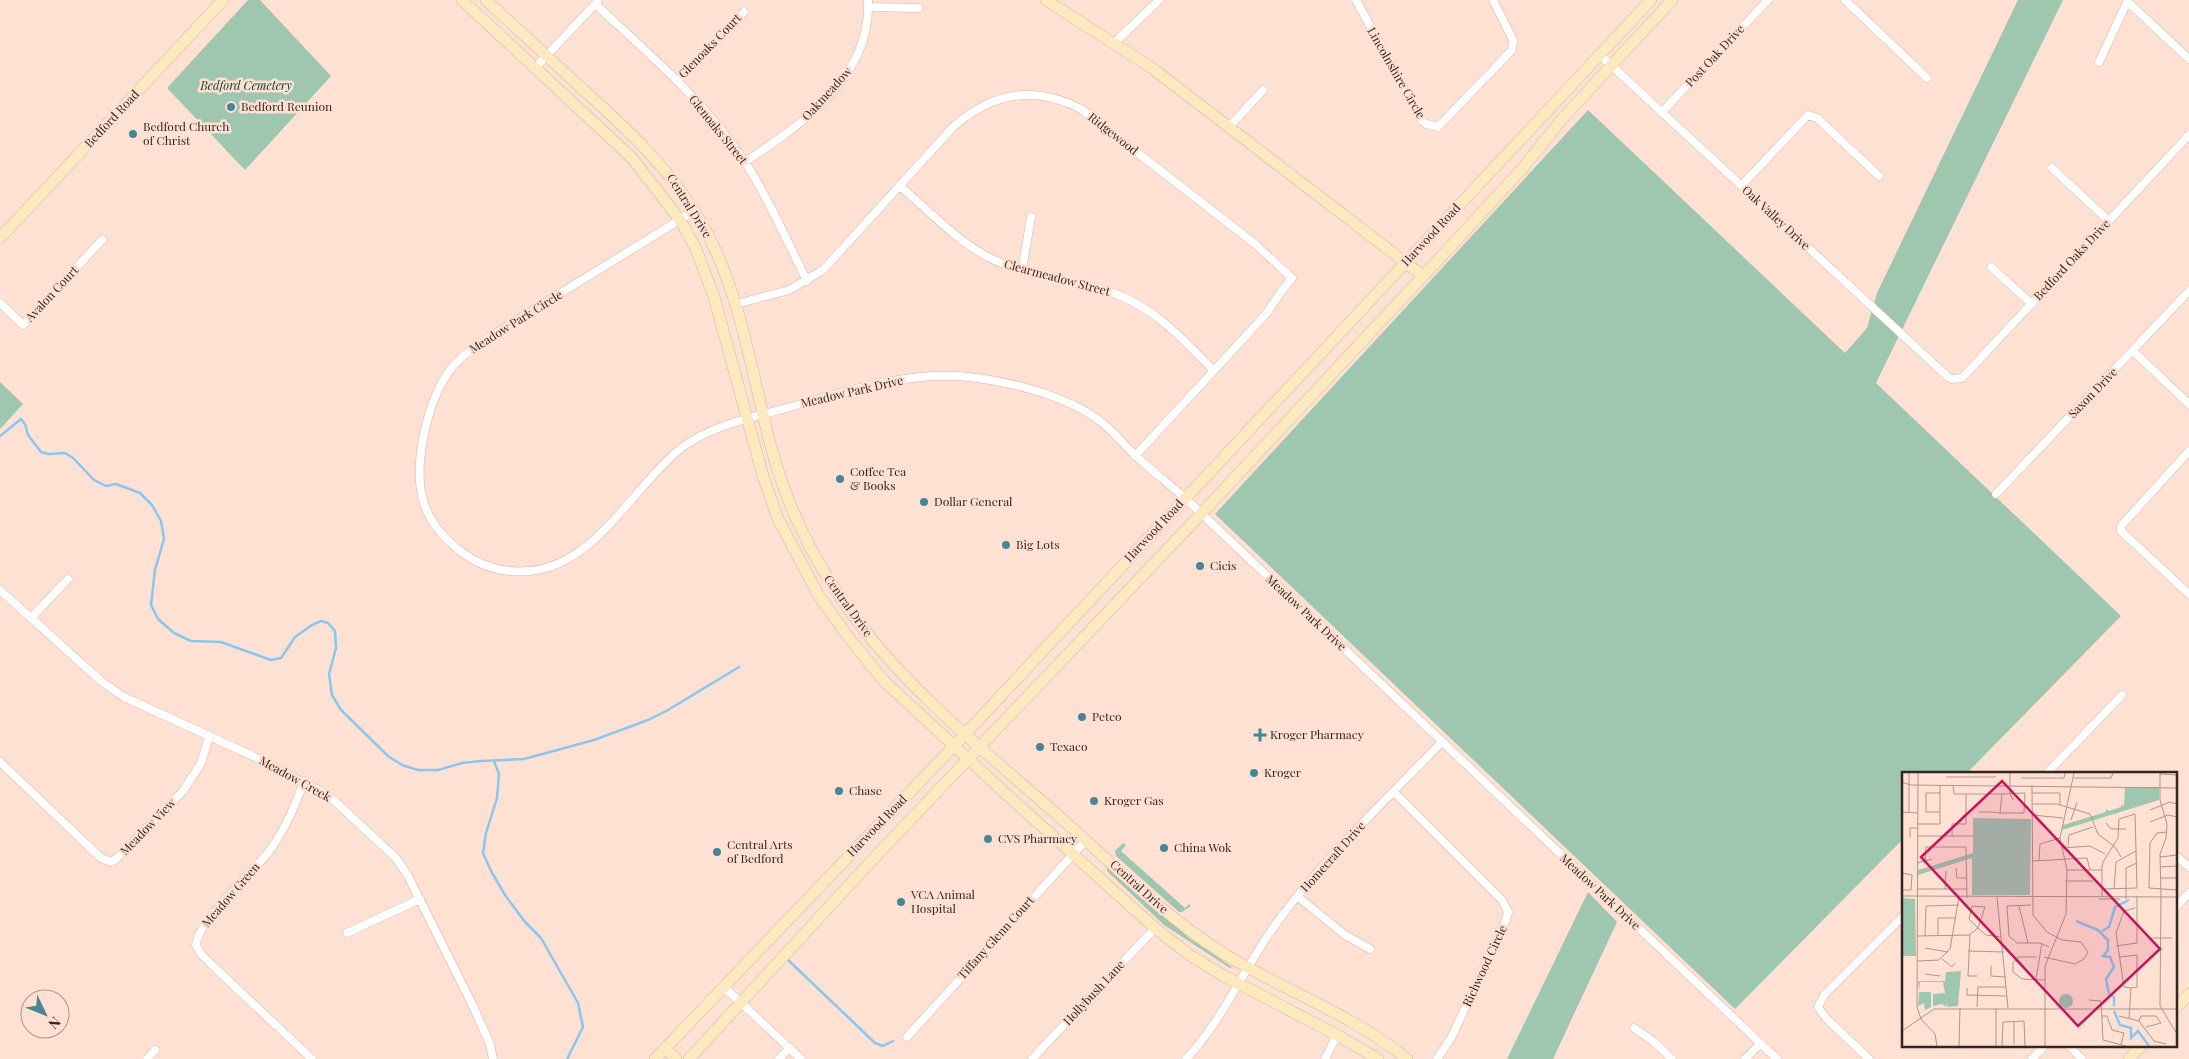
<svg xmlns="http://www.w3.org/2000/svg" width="2189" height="1059" font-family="'Playfair Display',serif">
  <rect width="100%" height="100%" fill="#ffe1d3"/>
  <path fill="#9fc7af" d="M248,0H260L331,76L245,170L167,88Z
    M2018,0H2063L1876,383L2121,616L1967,773H1903V839L1735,1009L1215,514L1588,110L1845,353L1867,328L1877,293Z
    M0,382L23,404L0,429Z
    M1123,843L1126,845L1121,851L1185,908L1189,904L1191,906L1182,912H1179L1116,856L1115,851Z
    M1109,867L1189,938L1232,967L1230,968L1164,925L1107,871V868Z
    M1588,892L1617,922L1553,1059H1507Z"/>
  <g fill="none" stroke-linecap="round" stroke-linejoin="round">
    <path stroke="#89c7f0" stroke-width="2.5" d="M0,436L21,419L25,424L28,435L41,452L48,454L65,453L73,458L94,480L106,486L116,484L140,493L152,505L161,521L164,539L155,570L151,605L158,619L174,633L191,641L221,642L271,660L281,658L295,637L312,625L321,621L328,623L335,631L336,648L329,674L332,695L341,710L388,756L402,765L418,770H438L462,763L481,761L524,759L594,740L648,720L668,710L739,667
      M494,761L499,774L497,798L486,833L483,853L491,871L505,895L525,922L541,938L578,1003L583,1027L567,1059
      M786,958L875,1043L883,1046L893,1041"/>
    <g stroke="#d8b5a4" stroke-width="9">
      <path id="street" d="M1356,0L1421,120L1426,124L1438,127L1512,50L1513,40L1493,0
        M1845,0L1927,78
        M2127,1L2189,59
        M595,4C648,53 705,101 745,162C769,199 787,241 807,281
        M869,7L918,8
        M1114,43L1159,0
        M1600,55L1948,377L1952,379L1962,378L2189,135
        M2099,62L2128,0
        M535,68L597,2
        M677,81L744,12
        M1662,112L1768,0
        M1229,127L1263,90
        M745,162C802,124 872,77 868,0
        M2052,168L2109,221
        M900,186C927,209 960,244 992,259C1025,275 1062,279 1098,288C1147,301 1179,334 1213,370
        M1741,186L1808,115L1817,118L1879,176
        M694,211L483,341C469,350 456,360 447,374C427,405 412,467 424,503C431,525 445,540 463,553C482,567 505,573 529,571C595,566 633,487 680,449C711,424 763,415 801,404C840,393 880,381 921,377C975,371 1063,390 1105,425C1116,434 1125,446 1136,456C1151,470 1169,484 1185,498L1777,1059
        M1991,267L2032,304
        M1022,270L1031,217
        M0,303L23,325L102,240
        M736,304L789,290L823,270L953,127C992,93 1034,84 1081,109L1254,243L1292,278C1282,289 1275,301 1266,314L1135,456
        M2133,351L2189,404
        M2189,451L2121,526V531L2189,594
        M1996,494L2189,291
        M0,590L101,681L124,697L253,756L328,795L396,858L408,876L471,1002L490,1044L493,1059
        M31,618L68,579
        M0,762L101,858L111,862L116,859L183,791L201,763L209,737
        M2047,773L2122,695
        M304,781C295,807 284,832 267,854C250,875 198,921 196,945L201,954L213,966L312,1059
        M1394,792L1502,900L1508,912L1506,920L1451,1038L1437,1059
        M2175,855L2189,867
        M1297,896L1345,935L1370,949
        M2175,908L2189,893
        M347,933L420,899
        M723,986L801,1059
        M1634,1028L1653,1041L1672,1059
        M907,1037L1086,840
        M2068,1045L2082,1059
        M147,1059L155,1050
        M779,1059L789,1048
        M1032,1059L1155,928
        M1186,1059C1224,1019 1245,965 1278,921C1326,856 1386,800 1442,742
        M1325,1059L1337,1035
        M1745,1059L1760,1044
        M1869,1059L1826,1018L1818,1007L1824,995L1903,916
        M2032,1059L2045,1045"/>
    </g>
    <g stroke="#d8b5a4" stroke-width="12">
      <path id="secondary" d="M462,0L632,158L680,220L696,249L714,297L763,476L778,519L819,596L849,638L884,681L1005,793L1155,928L1191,956L1224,976L1337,1035L1378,1059
        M486,0C516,28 547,56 577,84C627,129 674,171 706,231C743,300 752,379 773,454C790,514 820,572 858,622C916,698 991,756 1062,819C1113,864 1161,913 1218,950C1279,989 1351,1013 1407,1059
        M1046,0L1152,68L1423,276
        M0,238L223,0
        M2175,1009L2189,994
        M665,1048L676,1059
        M655,1059L954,746L1651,0
        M689,1059L875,857L1201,514L1453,244L1522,169L1562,119L1672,0
        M2129,1059L2142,1045"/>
    </g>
    <use href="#street" stroke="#fff" stroke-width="8"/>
    <use href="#secondary" stroke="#fce9c0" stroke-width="11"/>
  </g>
  <g fill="#458798" stroke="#ffe1d3" stroke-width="2">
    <circle cx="231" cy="107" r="5"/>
    <circle cx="133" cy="134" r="5"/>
    <circle cx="840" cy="479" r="5"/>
    <circle cx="924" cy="502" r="5"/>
    <circle cx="1006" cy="545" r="5"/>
    <circle cx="1200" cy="566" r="5"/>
    <circle cx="1082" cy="717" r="5"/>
    <path d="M1257.5 727.5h5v5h5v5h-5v5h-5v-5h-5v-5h5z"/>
    <circle cx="1040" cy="747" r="5"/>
    <circle cx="1254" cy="773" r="5"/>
    <circle cx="839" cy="791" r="5"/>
    <circle cx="1094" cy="801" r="5"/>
    <circle cx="988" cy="839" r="5"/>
    <circle cx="1164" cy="848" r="5"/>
    <circle cx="717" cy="852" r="5"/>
    <circle cx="901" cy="902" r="5"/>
  </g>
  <g text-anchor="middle" stroke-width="5" stroke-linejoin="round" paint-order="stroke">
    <g font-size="12" fill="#33261f" stroke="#ffe1d3">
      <text transform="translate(710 46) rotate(-46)" y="4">Glenoaks Court</text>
      <text transform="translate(1715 56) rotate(-47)" y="4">Post Oak Drive</text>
      <text transform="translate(1396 73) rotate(60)" y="4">Lincolnshire Circle</text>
      <text transform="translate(827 94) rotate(-48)" y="4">Oakmeadow</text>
      <text transform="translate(112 119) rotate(-47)" y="4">Bedford Road</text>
      <text transform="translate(718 130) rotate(51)" y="4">Glenoaks Street</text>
      <text transform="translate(1113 134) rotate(38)" y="4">Ridgewood</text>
      <text transform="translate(689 206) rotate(58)" y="4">Central Drive</text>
      <text transform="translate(1776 218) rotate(43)" y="4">Oak Valley Drive</text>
      <text transform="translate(1431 235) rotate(-47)" y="4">Harwood Road</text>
      <text transform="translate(2072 260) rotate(-47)" y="4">Bedford Oaks Drive</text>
      <text transform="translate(1057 278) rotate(15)" y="4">Clearmeadow Street</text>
      <text transform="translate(52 294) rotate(-47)" y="4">Avalon Court</text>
      <text transform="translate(516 322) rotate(-32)" y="4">Meadow Park Circle</text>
      <text transform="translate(852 392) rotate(-13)" y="4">Meadow Park Drive</text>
      <text transform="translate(2093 393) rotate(-46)" y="4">Saxon Drive</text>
      <text transform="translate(1154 531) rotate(-47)" y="4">Harwood Road</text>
      <text transform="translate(848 606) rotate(54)" y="4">Central Drive</text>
      <text transform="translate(1306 613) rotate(43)" y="4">Meadow Park Drive</text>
      <text transform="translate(295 779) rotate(29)" y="4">Meadow Creek</text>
      <text transform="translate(877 826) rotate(-46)" y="4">Harwood Road</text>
      <text transform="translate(148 827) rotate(-46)" y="4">Meadow View</text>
      <text transform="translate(1333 857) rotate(-48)" y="4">Homecraft Drive</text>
      <text transform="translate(1139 887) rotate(42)" y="4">Central Drive</text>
      <text transform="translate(1600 892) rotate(43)" y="4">Meadow Park Drive</text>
      <text transform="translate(231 895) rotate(-49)" y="4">Meadow Green</text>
      <text transform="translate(996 938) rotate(-48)" y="4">Tiffany Glenn Court</text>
      <text transform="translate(1485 966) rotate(-65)" y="4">Richwood Circle</text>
      <text transform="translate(1094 993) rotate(-47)" y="4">Hollybush Lane</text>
    </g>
    <g font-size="12" font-style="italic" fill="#094028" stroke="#ffe1d3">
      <text x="246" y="90">Bedford Cemetery</text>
    </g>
    <g font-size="12" fill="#33261f" stroke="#ffe1d3" text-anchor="start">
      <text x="241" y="111">Bedford Reunion</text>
      <text x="143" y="131">Bedford Church<tspan x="143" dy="14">of Christ</tspan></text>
      <text x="850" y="476">Coffee Tea<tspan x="850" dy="14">&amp; Books</tspan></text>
      <text x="934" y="506">Dollar General</text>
      <text x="1016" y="549">Big Lots</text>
      <text x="1210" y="570">Cicis</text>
      <text x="1092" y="721">Petco</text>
      <text x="1270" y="739">Kroger Pharmacy</text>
      <text x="1050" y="751">Texaco</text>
      <text x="1264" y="777">Kroger</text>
      <text x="849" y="795">Chase</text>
      <text x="1104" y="805">Kroger Gas</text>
      <text x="998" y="843">CVS Pharmacy</text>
      <text x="727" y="849">Central Arts<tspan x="727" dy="14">of Bedford</tspan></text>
      <text x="1174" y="852">China Wok</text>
      <text x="911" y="899">VCA Animal<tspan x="911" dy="14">Hospital</tspan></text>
    </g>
  </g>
  <g transform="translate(1902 772)">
    <rect width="275" height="275" fill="#ffe1d3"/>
    <path d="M223,15H257V28L160,58L161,53L204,40V37L207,39L219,35L220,32L222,34ZM71,46L129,47L128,123H70V86L16,103V98L71,81ZM0,126L13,127L14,184H0ZM59,199L56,234L45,235V229L44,235L40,232L31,234V222L43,221L41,210H18L17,218L16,209H43L44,200ZM17,220H29V235L23,238L22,231L16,234ZM157 229a7 7 0 1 1 14 0a7 7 0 1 1-14 0Z" fill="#9fc7af"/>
    <path fill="none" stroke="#89c7f0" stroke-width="2.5" d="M174,149L196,158L206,168V178L201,184L208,185L212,195L204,207L207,222L212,225V234M200,159L207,155L213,135L227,128M212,239L218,253L229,256V266L236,259L247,274"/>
    <path fill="none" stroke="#ad968b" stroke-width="1" d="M16,1L15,235L19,247L33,262L35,274M108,1V21L111,28M258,1V28L265,52L264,66L258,82L259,124M258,2L275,3M44,5H94M119,6H162L163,1M172,6H209L211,1M0,10L8,13L275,16M51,13L52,22H100M130,13L131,143L145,160L160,168L179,170L186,180L182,187L173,192L142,185M38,21H24V40H38M130,21H158V33M131,32H155L188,42L196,62L213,75L219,85M248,38L268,30L275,32M0,40L15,41M77,40H90L98,41H122L123,21L100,22L98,41M7,41V1M130,43L161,46M169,48L175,30M248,50L266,43L275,45M204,51L209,57H224M15,52H38V13M265,60L255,61L248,71L247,116L275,118M15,64H71M50,64V52H64V23M8,65V56H15M166,74L167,63L191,55M160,76L188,74L203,82M258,85L275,83M23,89L24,75H64L65,126M130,89L185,86L188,98M137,89L138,72L158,66M15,91L30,87M258,95L275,94M54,96L55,106H65M165,98H200M0,101L10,103L9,118H0M258,106H275M163,109H191M15,117H65M43,117L44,99M212,117L214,90L234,79M0,124L275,125M259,124L258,234L275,262M95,125L106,236M200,125V95L201,90L216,66L217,47L233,42L235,116L200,117M197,127H218M224,127V96L235,91M129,133L105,134L107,164L115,171H138L147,175M70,134L83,135L76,156L67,147ZM117,134L126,171M68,163L66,204H75M16,164L67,163L76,156L84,163L99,165M23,164L24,134L57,133M36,164V146H53M246,166H270M214,174L235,171V124M23,176L46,180M66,179L102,180M135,185H116L111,191V200L120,207L143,208M218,185L235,183V215L229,216M40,187L50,195L53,191M16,189L37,188L48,177L57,125M89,194V204L104,205M23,202L38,204M134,207L140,171M65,216V223L105,224M229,216L222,215L214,161L222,139L233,136M187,228L199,229L201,268L224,274M75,235L76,215H104M94,236V274M200,244H205L210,258L222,261L219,272M217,244L237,249L252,269L264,272M227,246L229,216M112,249V272M237,249L239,244H254L259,251L244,255M0,259L32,237H275M57,274L58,236M100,274L101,250L122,249L123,274M143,274V194L164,142L165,98L158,66L172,1"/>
    <path fill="#c2185b" fill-opacity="0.15" stroke="#c2185b" stroke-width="2.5" d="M100,9L258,177L176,254L19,85Z"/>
    <rect width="275" height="275" fill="none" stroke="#33261f" stroke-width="2.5"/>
  </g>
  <g transform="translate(45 1014) rotate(133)"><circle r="24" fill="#ffe1d3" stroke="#ad968b"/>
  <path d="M0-4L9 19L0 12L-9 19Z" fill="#458798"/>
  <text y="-8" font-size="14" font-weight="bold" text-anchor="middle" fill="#33261f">N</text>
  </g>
</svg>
